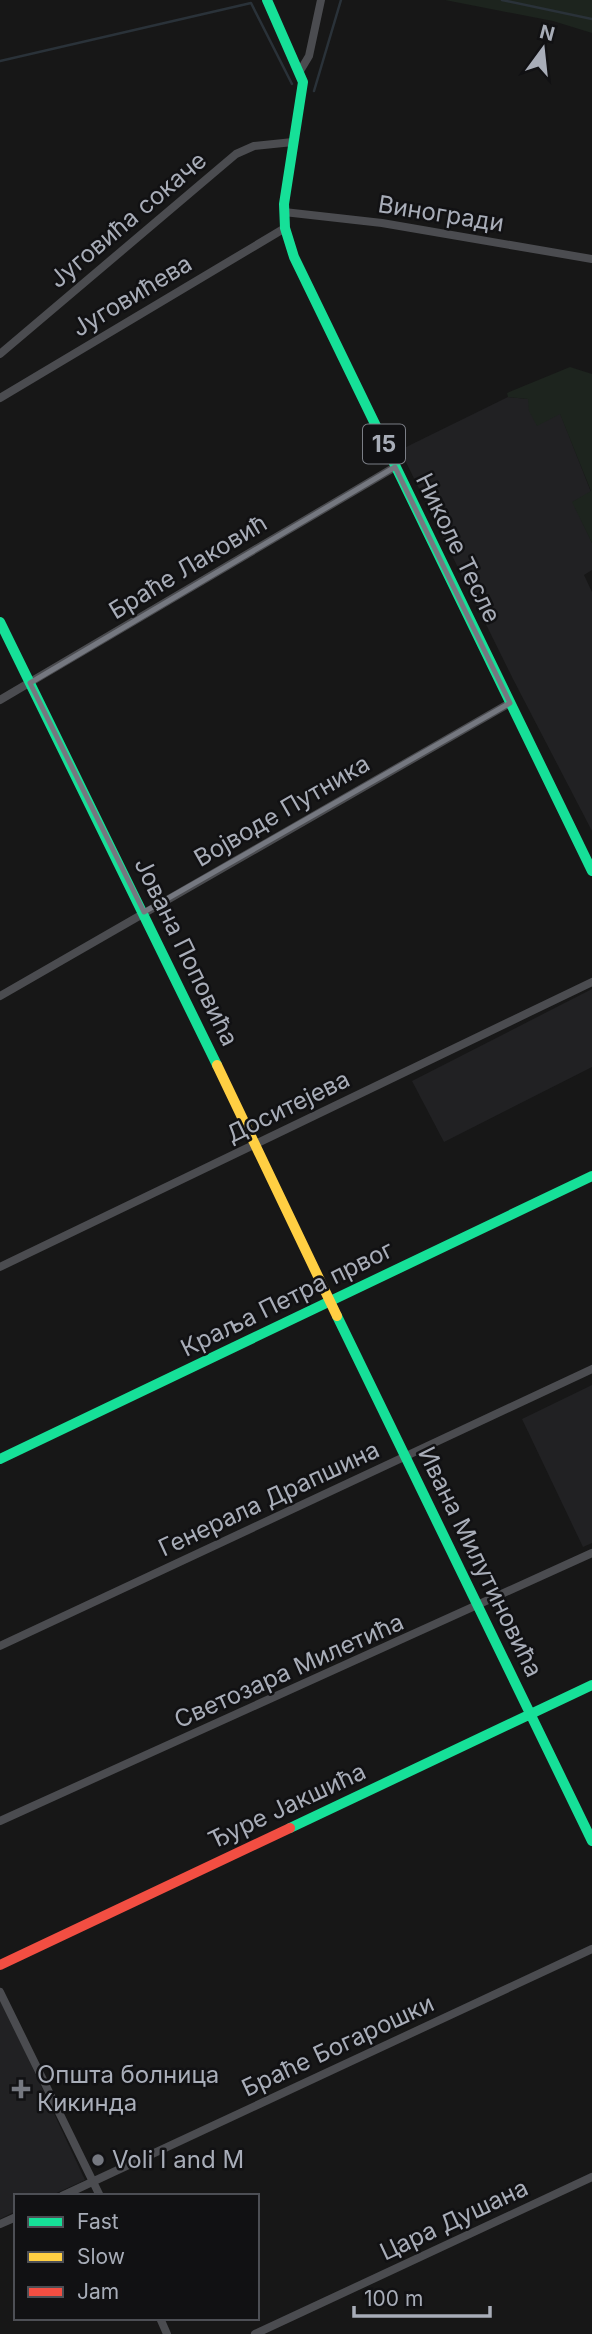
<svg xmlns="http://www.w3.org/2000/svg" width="592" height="2334" font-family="Inter,sans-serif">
  <rect width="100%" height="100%" fill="#171717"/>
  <path fill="#212123" d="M508,397L528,399L560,413L591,492L573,502L592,543V570L584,575L592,592V831L513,679L400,450Z
    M592,989V1067L444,1142L412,1081Z
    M592,1385V1543L583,1547L522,1419Z
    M0,1998L85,2180L50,2196H16V2211L0,2219Z"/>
  <path fill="#1d241e" d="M445,0H592V33L553,21Z
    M570,367L592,374V543L572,502L591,491L560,414L537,426L529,411L528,399L508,397L507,393Z"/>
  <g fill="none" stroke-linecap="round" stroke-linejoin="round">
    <path stroke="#2a3239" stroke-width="2.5" d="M502,0L592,19
      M0,61L251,3L292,84
      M314,91L341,0"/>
    <path stroke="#4b4c50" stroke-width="8" d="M300,71L309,56L321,0
      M284,212L382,223L592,259
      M0,354L236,154L254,146L293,142
      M0,398L285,228
      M0,700L395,467
      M0,996L510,703
      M0,1267L592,982
      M0,1646L592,1369
      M0,1821L592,1553
      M0,1992L100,2196
      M62,2196L592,1949
      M0,2224L16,2217
      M160,2318L167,2334
      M255,2334L592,2177"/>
    <path stroke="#16e098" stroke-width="10" d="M267,0L303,82L284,204L285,228L294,257L592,871
      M0,622L217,1065
      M337,1316L592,1841
      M0,1459L592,1176
      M290,1828L592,1685"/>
    <path stroke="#ffcf43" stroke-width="10" d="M217,1065L337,1316"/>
    <path stroke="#f24e42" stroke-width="10" d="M0,1965L290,1828"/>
  </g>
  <path fill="none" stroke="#757880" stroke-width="5" stroke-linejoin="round" d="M395,467L510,703L144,912L30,683Z"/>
  <g fill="#757880" stroke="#111113" stroke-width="2.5">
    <path d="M17.5 2078.5h7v7h7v7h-7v7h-7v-7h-7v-7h7z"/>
    <circle cx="98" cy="2160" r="7"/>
  </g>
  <g text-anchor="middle" stroke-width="5" stroke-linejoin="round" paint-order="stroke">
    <rect fill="#111113" stroke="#7b7e86" stroke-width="2" x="363" y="424.5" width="42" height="39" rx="5"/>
    <g font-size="23" font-weight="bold" fill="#a8adb8">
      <text x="384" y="452">15</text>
    </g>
    <g font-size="24" fill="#a8adb8" stroke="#111113">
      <text transform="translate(441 214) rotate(9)" y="8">Виногради</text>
      <text transform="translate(128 220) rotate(-40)" y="8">Југовића сокаче</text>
      <text transform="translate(132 296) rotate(-31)" y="8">Југовићева</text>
      <text transform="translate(458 548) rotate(64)" y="8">Николе Тесле</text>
      <text transform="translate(188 567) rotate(-31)" y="8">Браће Лаковић</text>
      <text transform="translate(282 811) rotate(-30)" y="8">Војводе Путника</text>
      <text transform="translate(186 952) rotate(64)" y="8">Јована Поповића</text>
      <text transform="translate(288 1107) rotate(-26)" y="8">Доситејева</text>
      <text transform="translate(287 1299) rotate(-26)" y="8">Краља Петра првог</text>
      <text transform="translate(269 1499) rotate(-25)" y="8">Генерала Драпшина</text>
      <text transform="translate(480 1562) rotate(64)" y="8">Ивана Милутиновића</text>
      <text transform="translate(289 1671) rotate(-24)" y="8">Светозара Милетића</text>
      <text transform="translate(287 1806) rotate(-25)" y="8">Ђуре Јакшића</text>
      <text transform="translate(338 2046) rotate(-25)" y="8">Браће Богарошки</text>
      <text transform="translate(454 2220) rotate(-25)" y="8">Цара Душана</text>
    </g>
    <g font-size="24" fill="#a8adb8" stroke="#111113" text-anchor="start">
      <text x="37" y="2083">Општа болница<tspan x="37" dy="28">Кикинда</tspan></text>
      <text x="112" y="2168">Voli I and M</text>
    </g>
  </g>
  <rect x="14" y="2194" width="245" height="126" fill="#111113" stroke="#4d4f55" stroke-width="2"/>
  <rect x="28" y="2217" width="35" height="10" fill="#16e098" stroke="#4d4f55" stroke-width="2"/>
  <text x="77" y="2229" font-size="21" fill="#a8adb8">Fast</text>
  <rect x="28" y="2252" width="35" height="10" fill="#ffcf43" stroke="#4d4f55" stroke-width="2"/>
  <text x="77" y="2264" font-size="21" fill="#a8adb8">Slow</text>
  <rect x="28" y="2287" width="35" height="10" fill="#f24e42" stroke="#4d4f55" stroke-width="2"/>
  <text x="77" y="2299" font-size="21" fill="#a8adb8">Jam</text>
  <g transform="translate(543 49) rotate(15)" stroke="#111113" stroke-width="5" paint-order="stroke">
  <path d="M0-5L12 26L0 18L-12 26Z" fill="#a8adb8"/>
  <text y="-10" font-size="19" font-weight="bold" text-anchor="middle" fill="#a8adb8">N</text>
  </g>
  <path d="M354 2306v10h136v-10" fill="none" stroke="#a8adb8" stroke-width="3.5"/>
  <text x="364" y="2306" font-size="21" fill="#a8adb8" stroke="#111113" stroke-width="5" paint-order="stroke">100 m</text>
</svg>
